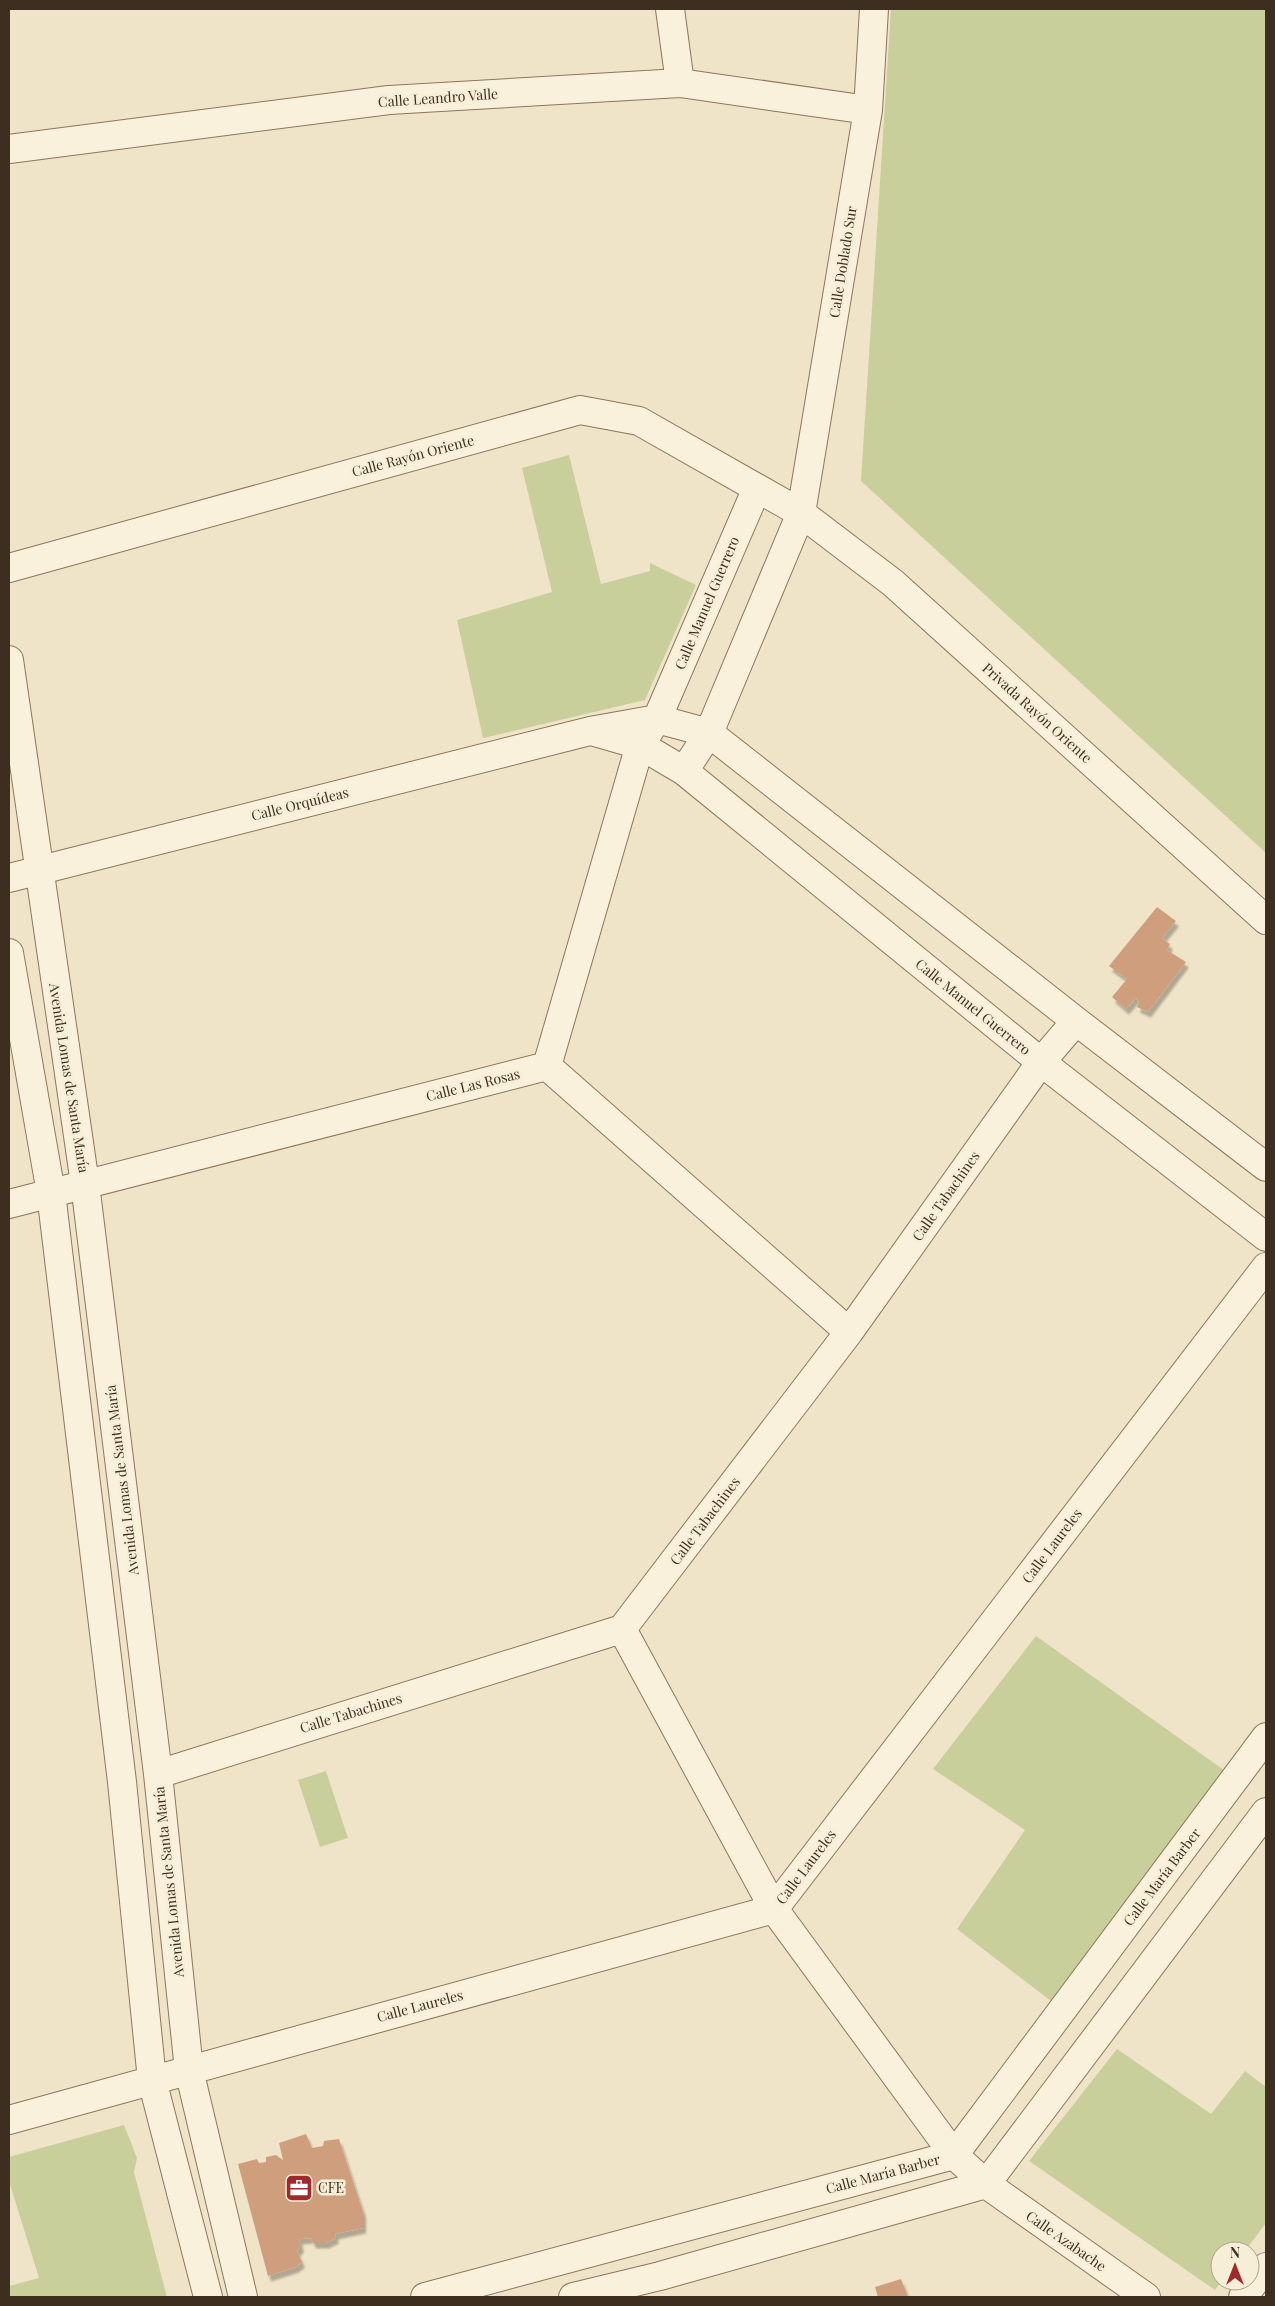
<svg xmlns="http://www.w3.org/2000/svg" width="1275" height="2306" font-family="'Playfair Display',serif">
  <defs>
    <filter id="shadow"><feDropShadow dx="3" dy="5.5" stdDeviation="1" flood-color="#0004"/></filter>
  </defs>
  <rect width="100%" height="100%" fill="#f0e4c8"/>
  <path fill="#c9cf9b" d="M891,9H1266V853L861,481Z
    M569,455L601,584L650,571V563L696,585L645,700L483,738L457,620L552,592L522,468Z
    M1036,1636L1228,1773L1051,2001L957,1929L1025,1830L933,1769Z
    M326,1771L348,1838L320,1847L298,1780Z
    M1117,2049L1211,2114L1245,2071L1266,2087V2223L1245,2251H1220L1222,2281L1215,2290L1029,2161Z
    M124,2125L137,2158L134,2172L167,2297H9V2286L39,2278L9,2181V2157Z"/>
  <path fill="#cf9f7d" filter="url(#shadow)" d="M1157,907L1176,921L1162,938L1170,944L1167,950L1186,962L1148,1012L1137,1007L1139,1002L1136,998L1126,1009L1112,997L1127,979L1109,966Z
    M306,2134L312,2148L323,2146L324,2141L339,2139L363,2212V2228L335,2234L336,2238L326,2243H313L311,2238L299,2239L301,2247L297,2251L302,2262L296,2267L268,2276L238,2164L257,2159L259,2163L266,2162V2157L276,2155L283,2160L279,2143Z
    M901,2279L908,2297H878L875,2287Z"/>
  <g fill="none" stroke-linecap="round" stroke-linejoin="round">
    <g stroke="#8d765c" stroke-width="30">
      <path id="minor" d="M670,9L680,83
        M9,149L389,100L680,83L868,110
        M9,568L580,410L639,421L801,513L893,583L1266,920
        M9,660L85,1184L158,1774L189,2070L243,2297
        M595,732L640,745L684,771L1041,1062L1266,1237
        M684,771L709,733L801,513L868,110L874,9
        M9,878L590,731L657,719L709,733L1076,1021L1266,1167
        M9,953L51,1193L122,1782L152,2080L208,2297
        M547,1066L640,745L657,719L757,488
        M547,1066L849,1332
        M9,1204L547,1066
        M622,1629L774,1909L954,2155L986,2184L1146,2297
        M158,1774L622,1629L849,1332L1041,1062L1076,1021
        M9,2120L774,1909L1266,1267
        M425,2297L954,2155L1266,1737
        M573,2297L660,2276L986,2184L1266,1812
        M1243,2297L1266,2267"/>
    </g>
    <use href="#minor" stroke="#faf1dc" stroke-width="28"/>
  </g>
  <defs>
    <g id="office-square" transform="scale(1.4375)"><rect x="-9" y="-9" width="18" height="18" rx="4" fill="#9e2a2b" stroke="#f7eed8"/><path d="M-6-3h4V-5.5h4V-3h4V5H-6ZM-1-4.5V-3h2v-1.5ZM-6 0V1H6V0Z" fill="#fff"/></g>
  </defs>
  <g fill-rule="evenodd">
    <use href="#office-square" x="299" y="2188"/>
  </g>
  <g text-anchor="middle" stroke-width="5" stroke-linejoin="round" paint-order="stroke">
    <g font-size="14" fill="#3d2e20" stroke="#f7eed8">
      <text transform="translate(438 98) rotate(-4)" y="5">Calle Leandro Valle</text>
      <text transform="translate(843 262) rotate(-81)" y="5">Calle Doblado Sur</text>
      <text transform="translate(413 456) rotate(-15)" y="5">Calle Rayón Oriente</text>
      <text transform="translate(707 603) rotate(-67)" y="5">Calle Manuel Guerrero</text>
      <text transform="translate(1037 713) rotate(42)" y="5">Privada Rayón Oriente</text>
      <text transform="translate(300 804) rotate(-14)" y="5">Calle Orquídeas</text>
      <text transform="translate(973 1007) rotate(39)" y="5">Calle Manuel Guerrero</text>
      <text transform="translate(69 1078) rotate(81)" y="5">Avenida Lomas de Santa María</text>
      <text transform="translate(473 1085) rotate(-14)" y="5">Calle Las Rosas</text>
      <text transform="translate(946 1196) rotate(-55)" y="5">Calle Tabachines</text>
      <text transform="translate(122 1480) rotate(-97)" y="5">Avenida Lomas de Santa María</text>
      <text transform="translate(705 1521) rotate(-53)" y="5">Calle Tabachines</text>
      <text transform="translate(1052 1546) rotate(-53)" y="5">Calle Laureles</text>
      <text transform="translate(351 1713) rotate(-17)" y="5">Calle Tabachines</text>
      <text transform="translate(806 1867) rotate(-53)" y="5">Calle Laureles</text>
      <text transform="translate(1162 1877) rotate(-53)" y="5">Calle María Barber</text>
      <text transform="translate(169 1882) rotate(-96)" y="5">Avenida Lomas de Santa María</text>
      <text transform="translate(420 2006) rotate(-15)" y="5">Calle Laureles</text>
      <text transform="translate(883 2174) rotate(-15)" y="5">Calle María Barber</text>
      <text transform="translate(1066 2241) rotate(35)" y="5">Calle Azabache</text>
    </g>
    <g font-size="14" fill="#3d2e20" stroke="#f7eed8" text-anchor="start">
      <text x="318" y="2193">CFE</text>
    </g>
  </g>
  <rect width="1275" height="2306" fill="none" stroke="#3d2e20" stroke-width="20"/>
  <g transform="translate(1235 2266)"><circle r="24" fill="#f7eed8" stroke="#ada18e"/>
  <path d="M0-4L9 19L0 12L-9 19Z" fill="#9e2a2b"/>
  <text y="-8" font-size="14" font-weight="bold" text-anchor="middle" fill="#3d2e20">N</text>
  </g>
</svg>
